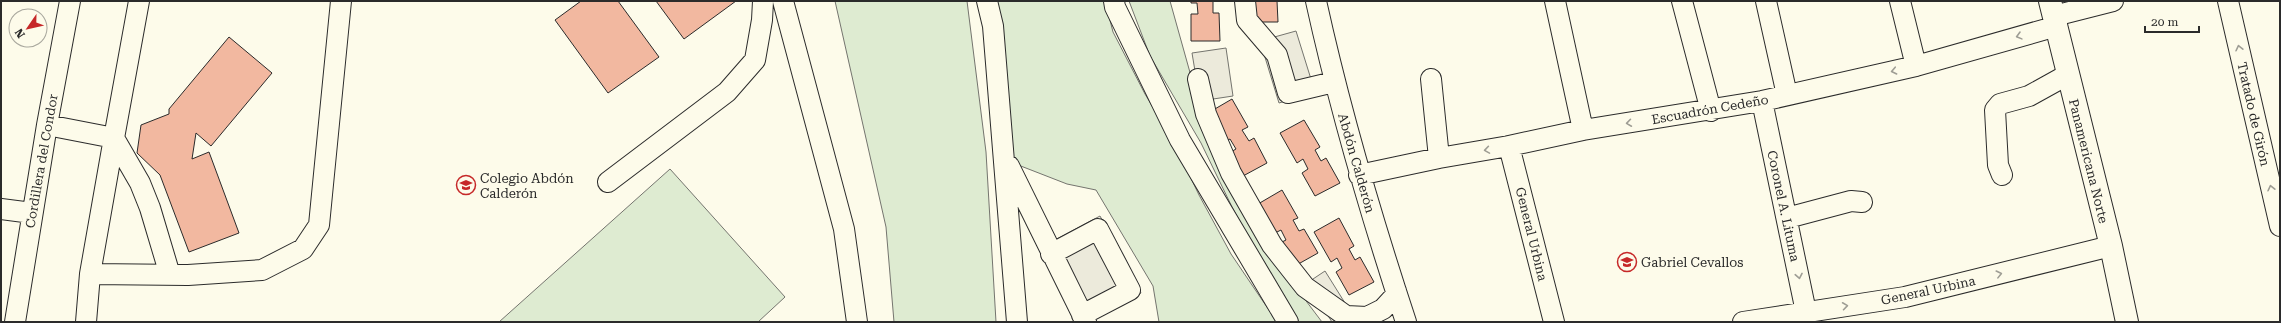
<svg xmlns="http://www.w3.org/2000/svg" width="2281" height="323" font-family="'Roboto Serif',serif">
  <rect width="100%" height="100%" fill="#fdfbea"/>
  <path fill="#deebd1" stroke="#74746e" d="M835,1H967L986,152L996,322H894L886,227Z
    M996,1H1105L1113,32L1145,94L1174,143L1199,195L1231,254L1277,322H1159L1153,286L1096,190L1067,184L1013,163Z
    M1129,1H1170L1210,144L1260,240L1322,322H1297L1293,317L1233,209L1201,143L1150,56Z
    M670,169L785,297L758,322H499Z"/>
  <path fill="#eceadb" stroke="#74746e" d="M1296,31L1315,92L1279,103L1260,41Z
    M1226,48L1233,96L1200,101L1192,53Z
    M1100,216L1141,293L1094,318L1053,241Z
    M1325,271L1350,311L1332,322L1307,283Z"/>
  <path fill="#f2b8a0" stroke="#2b2b2b" d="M581,1H618L659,57L608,93L555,20Z
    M656,1H736L684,39Z
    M1191,1H1213V13H1219L1220,41H1191V14H1198L1197,3H1191Z
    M1249,1H1277L1278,22H1250Z
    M229,37L272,73L211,146L196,133L192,159L209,152L239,233L189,252L160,175L137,153L141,125L169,114V109Z
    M1232,99L1248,127L1242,130L1249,141L1254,138L1267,163L1243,176L1229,153L1236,149L1230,139L1224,142L1208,113Z
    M1304,120L1320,147L1315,150L1321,161L1326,158L1340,183L1315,196L1302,173L1308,169L1303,159L1297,163L1280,133Z
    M1282,190L1298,218L1293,220L1299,231L1304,229L1318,253L1293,267L1280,243L1286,240L1281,230L1275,233L1258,204Z
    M1339,218L1354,246L1349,249L1355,260L1360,257L1374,282L1349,295L1336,272L1342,268L1337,258L1331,262L1314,232Z"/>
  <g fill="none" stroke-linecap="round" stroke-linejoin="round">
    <g stroke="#2b2b2b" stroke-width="22">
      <path id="minor" d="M783,1L844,229L857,322
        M987,1L993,26L1017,322
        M1114,1L1115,7L1180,140L1288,322
        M1245,1L1247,20L1277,55L1288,93L1334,82
        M1316,1C1340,110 1371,216 1406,322
        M1555,1L1583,130
        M1682,1L1711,111
        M1766,1L1787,95
        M1900,1L1916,66
        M2228,1L2280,226
        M2054,16L2113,1
        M1198,79L1206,114L1231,173L1272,245L1305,287L1346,316L1367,317L1383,309L1394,297L1396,291
        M1431,79L1439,158
        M1762,101L1806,312
        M47,125L114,138L139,1
        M114,138L140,183L150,208L170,275
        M1509,146L1554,322
        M1009,166L1086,322
        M1359,175L1439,158L1509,146L1583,130L1762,101L1916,66L2057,26
        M2002,175L1998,165L1995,110L2000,104L2029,96L2067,75
        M608,182L727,92L755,60L762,20L763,1
        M1,209L32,213
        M1787,218L1851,201L1862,202
        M1051,254L1098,229L1130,290L1082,315
        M90,274L188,275L262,270L303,249L319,225L341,1
        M15,322L47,125L70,1
        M86,322L90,274L114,138
        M1743,322L1905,297L2111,246"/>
    </g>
    <g stroke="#2b2b2b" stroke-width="24">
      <path id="major" d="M2050,1L2111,246L2127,322"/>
    </g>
    <use href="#minor" stroke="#fdfbea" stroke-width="20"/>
    <use href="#major" stroke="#fdfbea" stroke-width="22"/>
  </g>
  <defs><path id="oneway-chevron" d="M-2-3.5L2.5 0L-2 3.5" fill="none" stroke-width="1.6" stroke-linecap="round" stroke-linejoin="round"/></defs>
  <g stroke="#9e9d94">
    <use href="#oneway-chevron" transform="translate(2019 36) rotate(165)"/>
    <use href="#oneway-chevron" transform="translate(2239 48) rotate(-103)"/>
    <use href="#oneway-chevron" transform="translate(1894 71) rotate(168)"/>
    <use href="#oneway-chevron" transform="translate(1629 123) rotate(172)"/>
    <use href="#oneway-chevron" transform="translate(1487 150) rotate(171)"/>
    <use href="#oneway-chevron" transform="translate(2271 188) rotate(-103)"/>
    <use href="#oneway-chevron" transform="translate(1999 274) rotate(-14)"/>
    <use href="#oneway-chevron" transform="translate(1799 276) rotate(79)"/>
    <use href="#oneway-chevron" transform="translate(1845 306) rotate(-8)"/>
  </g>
  <defs>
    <g id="school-ring" transform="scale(1)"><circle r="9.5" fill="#fdfbea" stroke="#c62828" stroke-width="1.5"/><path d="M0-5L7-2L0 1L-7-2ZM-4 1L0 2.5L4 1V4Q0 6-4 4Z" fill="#c62828"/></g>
  </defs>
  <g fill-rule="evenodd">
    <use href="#school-ring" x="466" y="185"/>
    <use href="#school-ring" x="1627" y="262"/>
  </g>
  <g text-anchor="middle" stroke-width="3" stroke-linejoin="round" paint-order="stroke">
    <g font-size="13" fill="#2b2b2b" stroke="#fdfbea">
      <text transform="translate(1710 109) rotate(-10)" y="5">Escuadrón Cedeño</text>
      <text transform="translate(2254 114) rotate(77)" y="5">Tratado de Girón</text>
      <text transform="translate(41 161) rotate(-80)" y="5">Cordillera del Condor</text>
      <text transform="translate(2089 161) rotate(76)" y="5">Panamericana Norte</text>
      <text transform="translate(1357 163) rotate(74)" y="5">Abdón Calderón</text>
      <text transform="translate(1784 206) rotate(78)" y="5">Coronel A. Lituma</text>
      <text transform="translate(1532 234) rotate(76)" y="5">General Urbina</text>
      <text transform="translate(1928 290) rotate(-12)" y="5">General Urbina</text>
    </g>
    <g font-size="13" fill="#2b2b2b" stroke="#fdfbea" text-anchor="start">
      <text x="480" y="183">Colegio Abdón<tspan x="480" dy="15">Calderón</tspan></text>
      <text x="1641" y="267">Gabriel Cevallos</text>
    </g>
  </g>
  <rect width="2281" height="323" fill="none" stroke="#2b2b2b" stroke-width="4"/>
  <g transform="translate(28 28) rotate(236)"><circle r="19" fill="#fdfbea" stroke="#a9a89e"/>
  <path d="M0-3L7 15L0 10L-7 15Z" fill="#c62828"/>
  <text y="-6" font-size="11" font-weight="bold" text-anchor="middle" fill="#2b2b2b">N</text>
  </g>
  <path d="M2145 26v6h54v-6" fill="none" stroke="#2b2b2b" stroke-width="2"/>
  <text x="2151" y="26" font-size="12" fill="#2b2b2b" stroke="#fdfbea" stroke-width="3" paint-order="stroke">20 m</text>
</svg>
